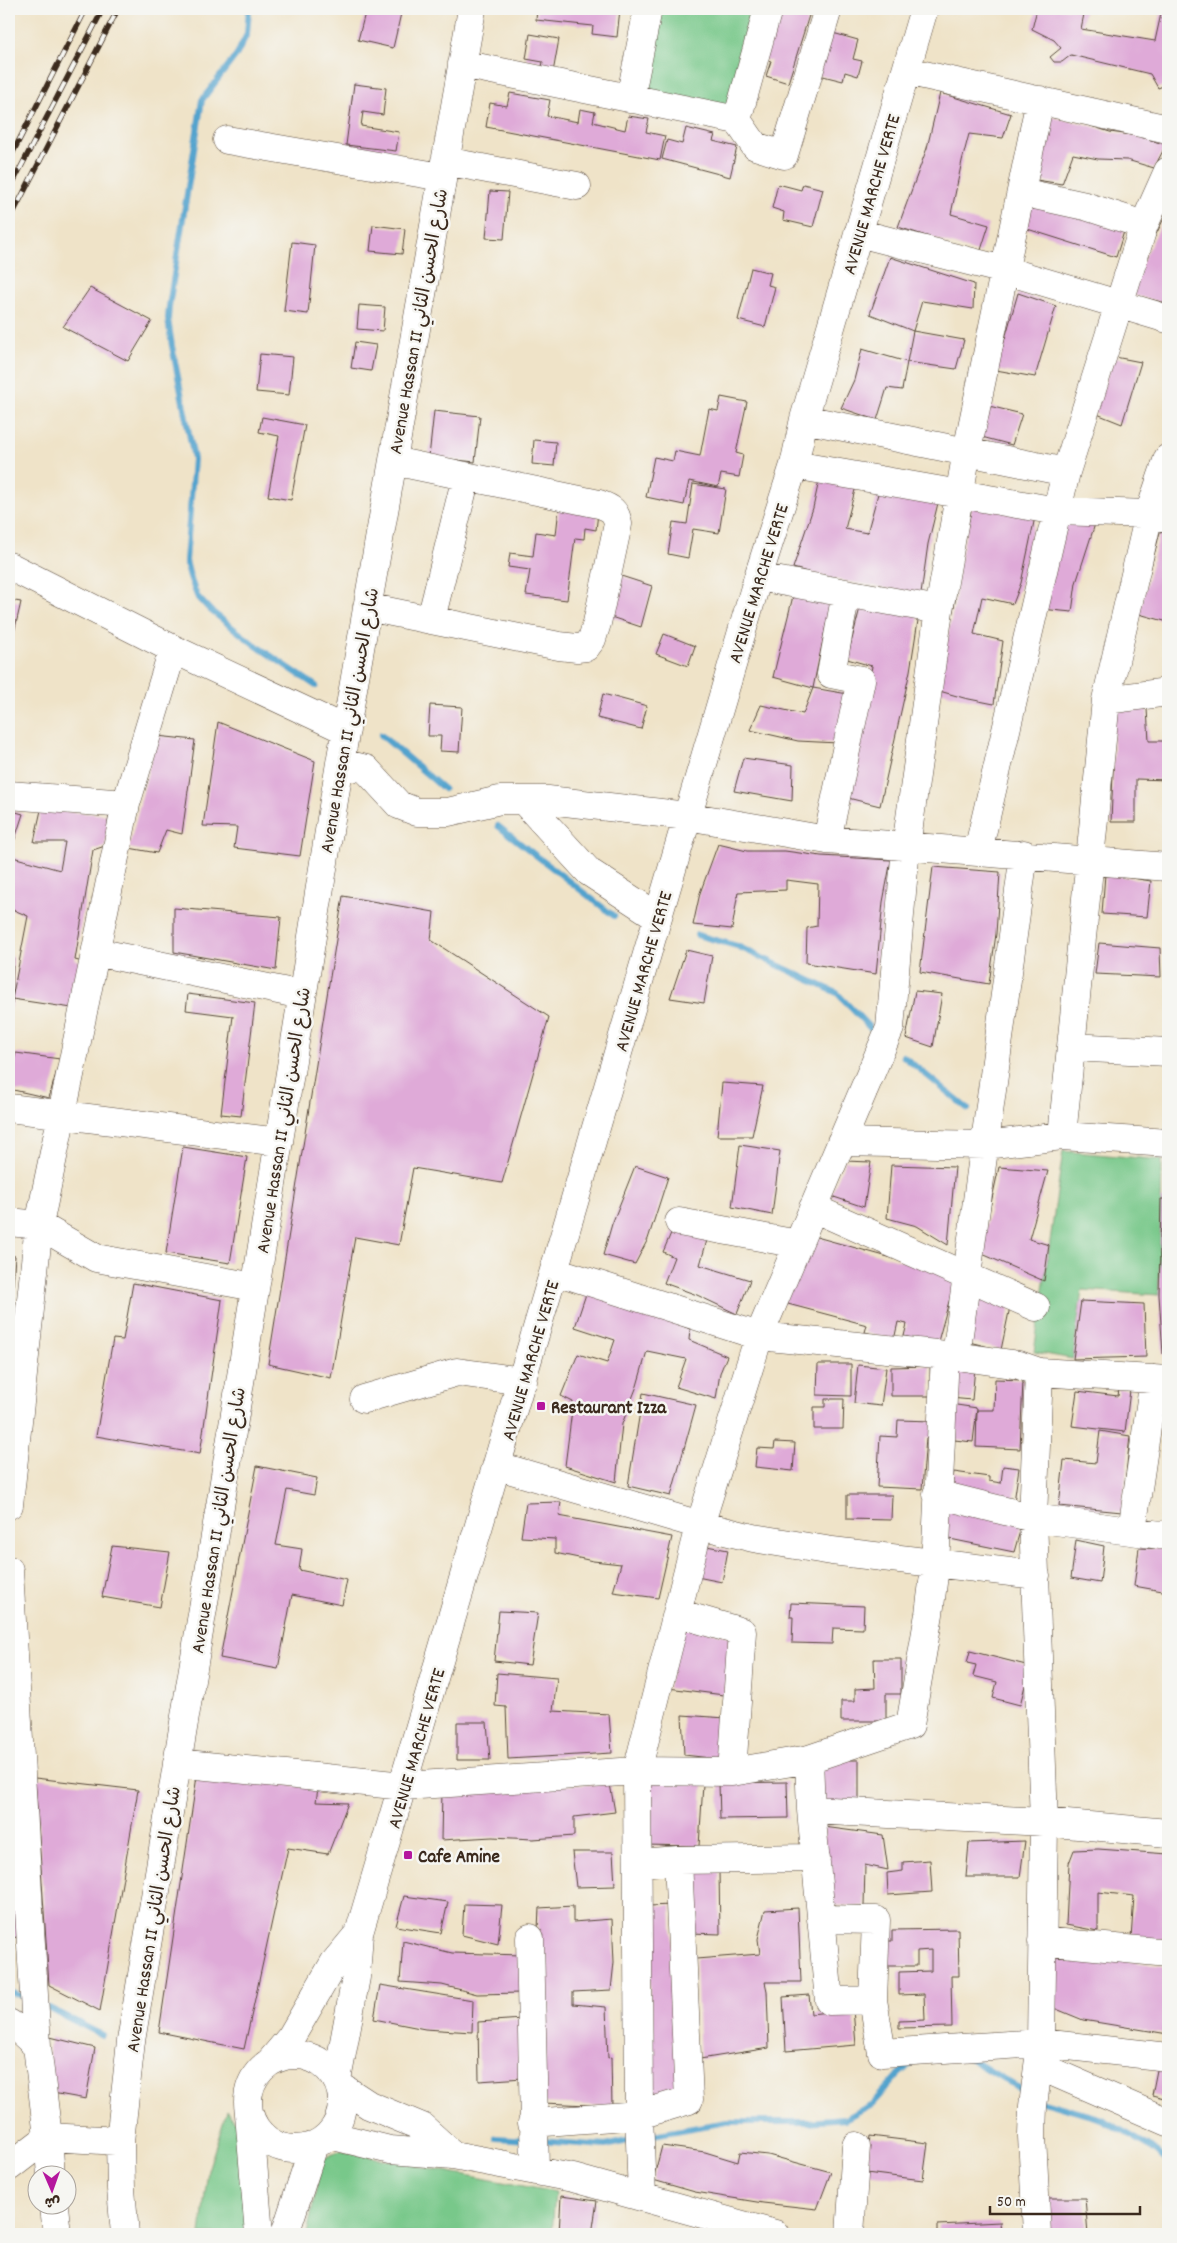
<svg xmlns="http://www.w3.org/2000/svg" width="1177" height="2243" font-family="Dekko,'Playpen Sans Arabic',sans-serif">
  <rect width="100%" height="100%" fill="#f6f6f2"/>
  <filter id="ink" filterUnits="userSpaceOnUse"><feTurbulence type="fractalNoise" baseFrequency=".02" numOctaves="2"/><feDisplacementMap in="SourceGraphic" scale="10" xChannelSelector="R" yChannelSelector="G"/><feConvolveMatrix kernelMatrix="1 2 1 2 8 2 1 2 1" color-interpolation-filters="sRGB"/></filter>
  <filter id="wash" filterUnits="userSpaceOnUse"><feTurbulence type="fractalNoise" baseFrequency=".0096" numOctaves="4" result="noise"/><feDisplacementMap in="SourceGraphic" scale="20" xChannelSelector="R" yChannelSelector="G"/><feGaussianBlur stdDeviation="1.12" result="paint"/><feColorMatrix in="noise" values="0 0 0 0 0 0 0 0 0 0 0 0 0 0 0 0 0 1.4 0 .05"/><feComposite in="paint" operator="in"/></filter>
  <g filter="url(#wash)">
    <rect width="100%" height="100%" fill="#efe3c8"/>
    <path fill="#78c88a" stroke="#5a7954" d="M656,9H758L729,111L639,92Z
      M1063,1151L1162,1160L1159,1295L1082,1290L1073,1359L1034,1352Z
      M227,2111L235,2121L240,2137L252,2234H200L208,2170Z
      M340,2151L555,2192L552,2234H307L322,2159Z"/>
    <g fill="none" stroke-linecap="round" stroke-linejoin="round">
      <path stroke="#53a3cd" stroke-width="6" d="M249,9L247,34L237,54L202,100L169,306L168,319L172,346L194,459L186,561L190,577L197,596L210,610L255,645L316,686
        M381,735L444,789
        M498,826L614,916
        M697,935L737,946L837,993L870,1028
        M903,1056L968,1109
        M9,1992L22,1996
        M49,2008L102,2035
        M967,2057L1027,2093
        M1040,2101L1102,2119L1147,2145L1168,2162
        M647,2136L727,2122H807L845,2119L872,2104L899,2074L916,2060
        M496,2138L528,2140
        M541,2141L605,2146L635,2139"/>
    </g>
    <g id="blocks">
      <path fill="#dfaad8" d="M366,9H402L393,48L358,40Z
        M537,9H620L617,37L592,34L593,26L536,20Z
        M772,9H811L788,83L766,76L771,61L757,57Z
        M1037,9H1085L1081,29L1155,41L1162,9H1168V84L1158,88L1150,74L1071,55L1062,62H1054L1050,57L1061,48L1054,40L1032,29Z
        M822,30L858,40L853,59L862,61L858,76L845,72L843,81L811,73Z
        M530,34L559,39L552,78L540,76L543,62L526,59Z
        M354,84L386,88L383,115L363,112L361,126L399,132L396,151L346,145Z
        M510,93L550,100L547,116L578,122L580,109L595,112L593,122L625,130L628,116L649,119L646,132L665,136L660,160L486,127L490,103L507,106Z
        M940,93L1011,114L1003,138L969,134L962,161L951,214L989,225L980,253L898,227L927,148Z
        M1040,115L1081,123L1110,132L1138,136L1166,145L1154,168L1127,160L1098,159L1073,154L1062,184L1030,179Z
        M686,128L715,135L713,141L737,147L730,177L662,159L667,140L682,144Z
        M778,184L801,190L803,184L823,189L813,227L783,220L784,212L772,208Z
        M490,191L508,192L504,239L486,238Z
        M1028,199L1127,222L1116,257L1021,227Z
        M1168,210V298L1166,303L1133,295L1142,263Z
        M373,225L405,229L402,254L370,251Z
        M292,242L315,245L308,314L284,311Z
        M890,257L974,284L973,309L922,301L913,331L870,314Z
        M751,268L771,273L768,285L775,287L765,327L738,320Z
        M90,288L152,321L128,361L63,327Z
        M1018,293L1056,306L1035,377L996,370Z
        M359,305L385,307L383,331L357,329Z
        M913,331L964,340L956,369L907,362Z
        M355,342L376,345L371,371L351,368Z
        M862,349L907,362L902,390L887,388L877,420L841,408L854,380Z
        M260,354L293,357L289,395L256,392Z
        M1115,357L1141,362L1122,424L1092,412Z
        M721,397L747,402L736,453L743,455L739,477L721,474L718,487L689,481L684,505L646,497L654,457L673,461L675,451L700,456L709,409L718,411Z
        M989,406L1022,414L1012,445L978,436Z
        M434,411L480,416L475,462L429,457Z
        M262,417L305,425L291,500L268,496L279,436L259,432Z
        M534,440L556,442L554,466L532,464Z
        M820,476L856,486L845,529L867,533L879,490L939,499L928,544L921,594L833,579L793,568L813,508Z
        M693,484L726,489L719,533L693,529L688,558L668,554L673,522L687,524Z
        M973,502L1035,517L1021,583L1013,604L982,597L974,634L1003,641L994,704L964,698L936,690L955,602L958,570Z
        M559,508L598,513L596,530L585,528L584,539L575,538L567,600L526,595L530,570L508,567L510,553L533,556L536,532L556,535Z
        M1065,517L1095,524L1076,583L1072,612L1041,609Z
        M1161,528L1168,529V622L1139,614Z
        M615,574L652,586L641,627L602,614Z
        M794,592L833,603L826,625L813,688L848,694L838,743L798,741L750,730L761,705L803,714L813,688L773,677Z
        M9,600L21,602L11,646H9Z
        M861,604L919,614L910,671L880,806L848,798L872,666L847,659Z
        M664,634L695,646L688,666L656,654Z
        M603,694L647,706L641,729L597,718Z
        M430,705L462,707L459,752L440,751L441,736H428Z
        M1147,709L1149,741H1168V780L1136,779V822H1111L1114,748L1112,711Z
        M218,722L315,761L300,856L234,848L237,827L203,826Z
        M157,736L195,740L182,834L166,830L157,853L129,848Z
        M743,758L793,765L792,801L734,791Z
        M9,810L23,814L13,845L9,844Z
        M41,810L109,815L105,846L93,850L75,960L83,962L72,1008L12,999L28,916L9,908V856L60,870L65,842H34Z
        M718,844L747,851H785L821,856L891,860L883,902L876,974L806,963L807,928L817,926L818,884L786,880V890L738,892L732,929L693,925L700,893Z
        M933,867L1000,872L996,934L989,984L920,972Z
        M1105,874L1151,881L1147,917L1102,914Z
        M343,896L434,912L431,940L549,1017L502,1183L413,1168L399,1245L355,1237L331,1378L268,1364Z
        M174,908L281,917L276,970L174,952Z
        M1099,943L1160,948L1161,977L1095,974Z
        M686,950L712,956L704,1003L670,998Z
        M9,956H13L12,1008L9,1007Z
        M915,991L942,994L933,1047L906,1038Z
        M188,994L255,1003L241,1116L221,1114L233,1016L186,1010Z
        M16,1053L60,1059L49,1098L9,1089V1079Z
        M722,1083L763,1086L752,1136H717Z
        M740,1145L780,1151L772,1215L732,1207Z
        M183,1147L247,1157L230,1263L166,1253Z
        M845,1161L871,1162L864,1207L831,1196Z
        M891,1165L955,1167L948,1245L917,1226L887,1218Z
        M635,1166L668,1177L648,1239L635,1264L603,1255L612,1224Z
        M999,1167L1048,1171L1029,1239L1049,1245L1044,1281L980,1253Z
        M1161,1199H1168V1355L1163,1354L1159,1295Z
        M674,1226L709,1233L700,1265L750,1280L737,1314L697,1295L664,1283L674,1257L663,1252Z
        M813,1236L956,1276L937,1345L904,1336L907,1324L898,1322L894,1340L865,1332L867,1325L784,1303Z
        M9,1255L15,1256L10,1327H9Z
        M133,1283L222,1300L200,1454L96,1436L113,1339L123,1340Z
        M588,1288L690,1329L689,1340L727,1356L720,1373L716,1399L676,1387L686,1359L647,1351L637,1386L622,1424L616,1482L565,1466L573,1402L561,1396L578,1354L607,1363L615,1340L575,1327Z
        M978,1288L1011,1302L1001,1350L965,1341Z
        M1081,1301L1144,1304L1146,1357L1073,1359Z
        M818,1364H851V1396L817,1395Z
        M858,1365L886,1368L881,1406L854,1403Z
        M953,1365L975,1367L972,1400L950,1398Z
        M930,1366L931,1396H891V1367Z
        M995,1379L1023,1380L1020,1449L976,1447L977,1410H994Z
        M1119,1389L1130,1390L1125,1432L1072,1426L1077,1391L1118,1396Z
        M643,1393L696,1405L671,1496L628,1486Z
        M825,1399H844L843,1429H814V1407H825Z
        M950,1404L977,1408L973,1442L945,1439Z
        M898,1420L933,1421L932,1438H926L922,1489L877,1487L880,1436L897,1437Z
        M1100,1431L1130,1436L1122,1512L1059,1506L1064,1460L1096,1463Z
        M775,1442L795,1443L793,1471L755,1467L757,1448L774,1449Z
        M257,1466L317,1478L314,1495L287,1490L276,1545L302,1549L299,1570L347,1580L342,1605L292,1595L278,1669L220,1658Z
        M1003,1466L1019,1468L1014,1502L951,1494L954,1472L989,1477V1481L1001,1483Z
        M847,1495H892L891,1520L847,1519Z
        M950,1501L1022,1524L1014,1552L940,1537Z
        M561,1502L559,1516L672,1537L658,1598L613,1592L621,1564L593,1561L555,1553V1539L521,1537L526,1503Z
        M1076,1540L1104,1546L1100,1583L1071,1578Z
        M701,1545L728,1550L722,1582L692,1576Z
        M112,1546L170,1552L160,1607L102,1597Z
        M1139,1548L1168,1549V1592L1134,1586Z
        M791,1603L864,1606L863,1629L833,1628L832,1644L792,1643L793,1617H790Z
        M499,1611L538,1613L530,1665L494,1661Z
        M681,1624L734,1638L724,1695L668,1688Z
        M970,1651L1030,1666L1020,1705L993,1698L997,1682L973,1676L976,1665L967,1663Z
        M874,1659H901V1694H886V1721H841V1701H855V1689L875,1688Z
        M497,1673L557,1678L553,1711L609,1714L612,1753L508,1759L506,1707L495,1706Z
        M682,1715L726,1718L720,1759L684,1755Z
        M457,1722H487L490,1760H457Z
        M818,1760H859V1804L817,1803Z
        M197,1776L318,1788L316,1802L348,1803L328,1854L288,1848L244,2049L159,2032Z
        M35,1778L138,1790L100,2011L49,1985Z
        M646,1781L703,1784L699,1846L644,1845Z
        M787,1782L788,1818L720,1819L719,1783Z
        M610,1784L615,1812L574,1817V1836L533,1839L492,1837L441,1840L442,1790Z
        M824,1827L883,1835L888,1870L865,1865L864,1906L824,1905Z
        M1025,1841L1020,1877H966L969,1843Z
        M1098,1849L1168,1854V1939H1131L1134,1896L1098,1892V1931L1066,1925L1069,1863L1074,1850Z
        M572,1852H613L615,1886L576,1887Z
        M930,1860L932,1892L888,1895L887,1873L903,1871V1862Z
        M719,1871L720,1934L690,1933L692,1872Z
        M9,1886H17L18,1937L9,1938Z
        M404,1896L448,1902L441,1933L396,1926Z
        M464,1904L502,1905L498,1944L462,1935Z
        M671,1905L679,2096L650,2101L649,1906Z
        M573,1906V1922L612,1919L614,1962L611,1990L573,1992V2004L606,2007L608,2058L611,2057L612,2106L543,2103L537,1950L539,1908Z
        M798,1908L801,1982H765L767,1991L769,2048L700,2059L696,1959L760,1954L758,1939L765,1910Z
        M958,1929L959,1976H951L952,2027L899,2028V2021L925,2020L924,1994L899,1995V1972L931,1971V1950L917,1951V1966H882V1941H892V1930Z
        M403,1941L452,1953L522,1955L521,1993L477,1994L442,1985L400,1982Z
        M1053,1953L1086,1955L1168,1967V2034L1083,2020L1049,2006Z
        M380,1985L473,2000L472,2032L425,2029L374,2019Z
        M809,1995L811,2014L853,2009L856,2045L786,2051L783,1997Z
        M523,2019V2078L479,2081L478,2022Z
        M50,2037L95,2048L86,2099L47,2092Z
        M1158,2065L1168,2067V2099L1152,2095Z
        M870,2136L928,2143L923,2180L866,2173Z
        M662,2146L705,2152L738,2162L740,2152L768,2155L831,2172L817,2209L763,2203L695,2192L653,2180Z
        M561,2196L597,2201L592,2234H559Z
        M1044,2198H1085L1088,2234H1047Z
        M1000,2222L1001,2234H938V2225Z"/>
    </g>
  </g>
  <g filter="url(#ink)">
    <use href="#blocks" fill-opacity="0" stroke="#564638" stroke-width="1"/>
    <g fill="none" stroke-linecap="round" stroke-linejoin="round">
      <g stroke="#564638" stroke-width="29">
        <path id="minor" d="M462,64L737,120L755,146L784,155L828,9
          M906,71L1168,129
          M630,99L648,9
          M737,120L768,9
          M227,140L442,177
          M445,161L577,186
          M1021,192L1085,206L1144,225
          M858,233L1004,270L1168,319
          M804,419L1066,472
          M794,465L1057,511L1149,514L1168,518
          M9,566L173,649
          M758,577L939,610
          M367,607L559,646L577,648L586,647L592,639L597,623L618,524C616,511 611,508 599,504L393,461
          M431,619L466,477
          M1106,700L1168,692
          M340,763L366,769L399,805L417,812H448L500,800H548L687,816L827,840L1168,867
          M9,795L126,804
          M523,800L589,872L658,917
          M827,840L861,680L831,674L846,593
          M978,851L1066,472L1144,225L1168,171
          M96,952L302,995
          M1071,1047L1168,1052
          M9,1108L279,1142
          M1062,1136L1106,700L1149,514L1168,458
          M841,1142L985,1145L1062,1136L1168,1143
          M813,1208L1036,1307
          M9,1222L39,1225L96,1258L255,1287
          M679,1222L798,1244
          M555,1271L759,1336L956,1356L1019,1365L1039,1372L1168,1380
          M956,1356L1024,854
          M364,1399L457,1372L523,1381
          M498,1466L700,1525L753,1538L832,1551L1036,1575
          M937,1494L1033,1518L1039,1372
          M9,1505L39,1225L126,804L173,649L346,730
          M1132,1530L1154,1379
          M9,1570L37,2046
          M677,1613L742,1632L732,1772
          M809,1759L811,1810L829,2001L873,2000
          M177,1763L404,1786L637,1771L732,1772L809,1759L910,1725L929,1614L935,1567L945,1355
          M811,1810L1044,1822L1168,1833
          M638,1863L678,1860L816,1858
          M821,1919L876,1920L873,2000L882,2053L1041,2043L1168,2057
          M530,1938L535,2171
          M1042,1941L1168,1953
          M9,2023L17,2028L37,2046L48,2137L120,2141
          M248 2102a47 47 0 1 1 94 0a47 47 0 1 1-94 0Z
          M269,2063L291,2037L334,1963L359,1933
          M1039,2066L1168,2122
          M337,2080L356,1977L359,1933L758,577L794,465L804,419L924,9
          M249,2114L259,2234
          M532,2123L639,2115L689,2100L678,1860
          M329,2135L390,2150L453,2155L422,2127L369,2105L340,2086
          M48,2137L51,2176
          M453,2155L573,2178L775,2234
          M9,2167L48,2137
          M642,2197L639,2115L637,1771L696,1538L759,1336L890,1028L906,847L939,610L967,451L1040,100
          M54,2206L57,2234
          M125,2234L121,2189L120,2141L131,2041L222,1494L340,763L472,9
          M285,2234L314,2145
          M850,2234L856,2146
          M1037,2234L1032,2136L1033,2106L1041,2043L1044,1822L1033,1518L1168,1536"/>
      </g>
      <use href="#minor" stroke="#fff" stroke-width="28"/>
      <g stroke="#3b2a1e" stroke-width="5.5">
        <path id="rail" d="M9,160L86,9
          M9,190L103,9
          M9,221L118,9"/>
      </g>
      <use href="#rail" stroke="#f6f6f2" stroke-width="4" stroke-dasharray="11" stroke-linecap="butt"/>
    </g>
  </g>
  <g fill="#b5179e" stroke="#f6f6f2" stroke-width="2">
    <rect x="536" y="1401" width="10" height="10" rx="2.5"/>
    <rect x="403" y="1850" width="10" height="10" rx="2.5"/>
  </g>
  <g text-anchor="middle" stroke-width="5" stroke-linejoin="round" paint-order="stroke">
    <g font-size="19" fill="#3b2a1e" stroke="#f6f6f2">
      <text transform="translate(870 194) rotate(-74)" y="7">AVENUE MARCHE VERTE</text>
      <text transform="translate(417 321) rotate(-80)" y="7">Avenue Hassan II شارع الحسن الثاني</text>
      <text transform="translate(757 583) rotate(-73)" y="7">AVENUE MARCHE VERTE</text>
      <text transform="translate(348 720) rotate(-80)" y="7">Avenue Hassan II شارع الحسن الثاني</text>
      <text transform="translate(642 971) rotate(-74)" y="7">AVENUE MARCHE VERTE</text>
      <text transform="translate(282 1120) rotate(-81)" y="7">Avenue Hassan II شارع الحسن الثاني</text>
      <text transform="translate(529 1360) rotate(-74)" y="7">AVENUE MARCHE VERTE</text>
      <text transform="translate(217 1520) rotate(-81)" y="7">Avenue Hassan II شارع الحسن الثاني</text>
      <text transform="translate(415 1748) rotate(-74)" y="7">AVENUE MARCHE VERTE</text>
      <text transform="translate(152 1919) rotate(-81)" y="7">Avenue Hassan II شارع الحسن الثاني</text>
    </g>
    <g font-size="19" font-weight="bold" fill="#3b2a1e" stroke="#f6f6f2" text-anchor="start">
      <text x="551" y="1413">Restaurant Izza</text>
      <text x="418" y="1862">Cafe Amine</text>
    </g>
  </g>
  <rect width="1177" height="2243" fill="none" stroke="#f6f6f2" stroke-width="30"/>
  <g transform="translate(52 2190) rotate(178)"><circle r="24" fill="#f6f6f2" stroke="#aba49d"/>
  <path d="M0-4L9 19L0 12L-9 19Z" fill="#b5179e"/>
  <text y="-8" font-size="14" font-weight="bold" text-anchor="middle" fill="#3b2a1e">ش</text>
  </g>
  <path d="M990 2206v8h150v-8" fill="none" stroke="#3b2a1e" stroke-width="2.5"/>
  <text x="997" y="2206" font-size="15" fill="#3b2a1e" stroke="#f6f6f2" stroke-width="4" paint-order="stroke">50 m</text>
</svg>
